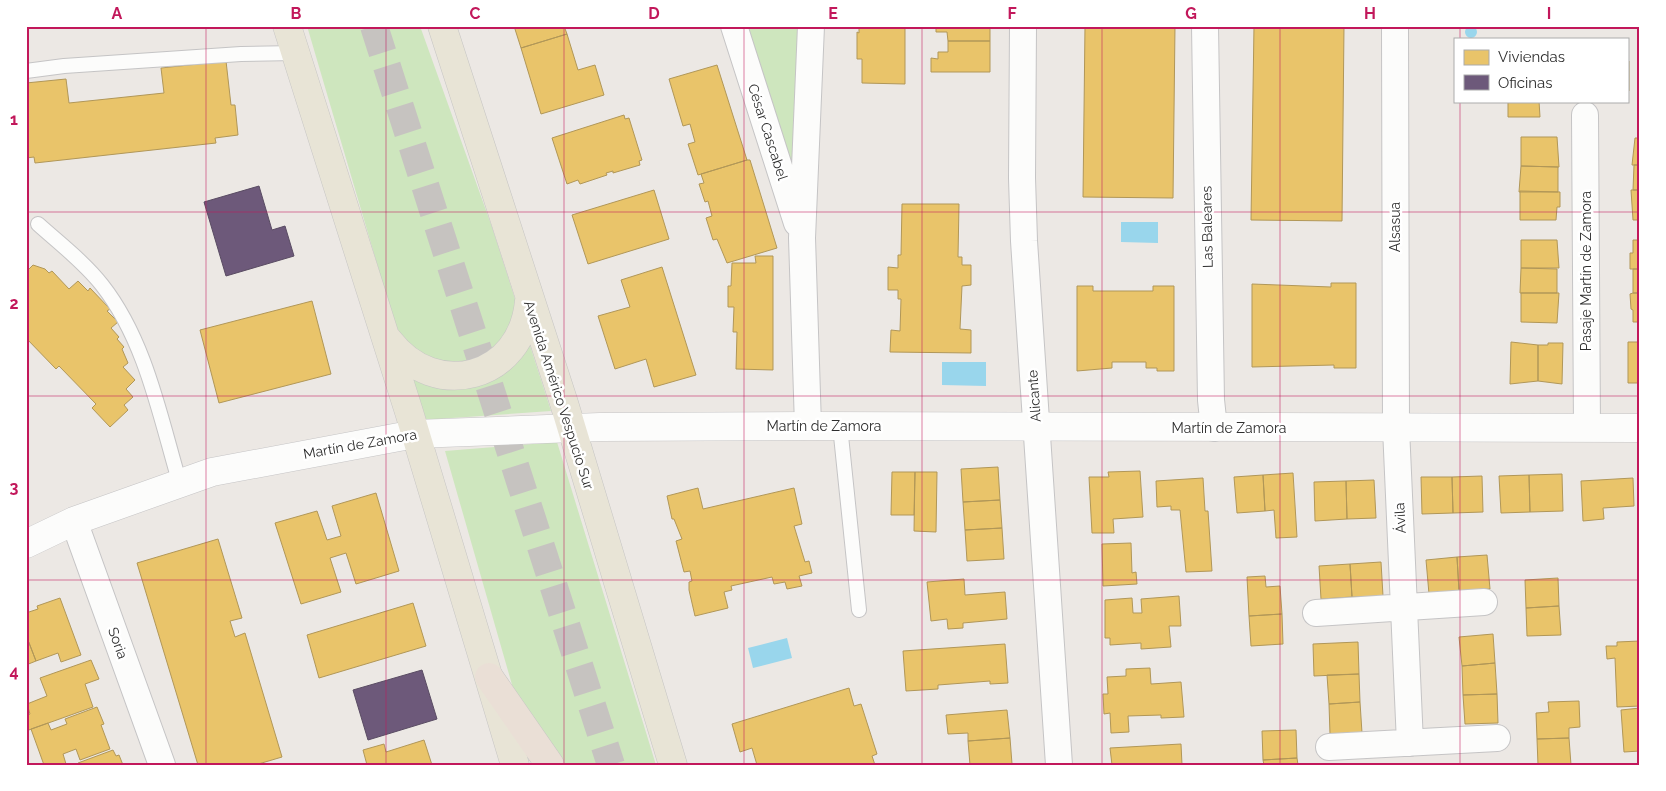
<svg xmlns="http://www.w3.org/2000/svg" width="1666" height="791" font-family="Raleway,sans-serif">
  <rect width="100%" height="100%" fill="#ece8e4"/>
  <path fill="#cee6be" d="M307,26H420L492,227L551,411L423,420Z
    M745,26H799L795,176Z
    M557,442L656,765H535L445,451Z"/>
  <path fill="#99d6ec" d="M1465 32a6 6 0 1 1 12 0a6 6 0 1 1-12 0Z
    M1121,222H1158V243L1121,242Z
    M942,362H986V386L942,385Z
    M787,638L792,658L753,668L748,648Z"/>
  <path fill="#e9c46a" stroke="#b19758" d="M514,26H564L567,34L521,48Z
    M859,26H905V84L862,83V59H857V32L859,33Z
    M936,26H990V41H948L947,32H936Z
    M1085,26H1175L1173,198L1083,197Z
    M1254,26H1344L1342,221L1251,220Z
    M567,34L578,70L595,65L604,95L541,114L521,48Z
    M948,41H990V72H931V58L938,59V52H948Z
    M226,61L231,105H235L238,135L215,138L216,143L35,163L34,157L26,158V83L66,79L69,103L164,93L161,68Z
    M1627,61H1629V91H1627Z
    M717,65L747,160L698,175L688,144L695,142L690,124L683,126L669,79Z
    M1508,101H1539L1540,117H1508Z
    M624,115L625,119L629,118L642,160L639,161L640,165L613,173V171L606,173L607,175L580,184L578,180L567,184L552,138Z
    M1521,137H1557L1559,167L1521,166Z
    M1635,138H1640V165H1632Z
    M747,160H750L777,248L727,263L717,239L713,240L706,218L712,216L708,201L705,202L699,184L704,183L701,174Z
    M1634,165H1640V190H1633Z
    M1521,166L1558,167V192H1519Z
    M654,190L669,239L588,264L572,215Z
    M1631,190H1640V220H1633Z
    M1520,191L1560,192V207H1557L1556,220H1520Z
    M902,204H959L958,257H962V265H971V285L962,286L960,329L971,330V353L890,352L891,330L900,331L901,299H898V290H888V267L898,268V255H901Z
    M1521,240H1557L1559,268H1521Z
    M1633,240H1640V269H1630V253H1633Z
    M755,256H773V370L736,369L737,332H733L734,307H728V286H731L732,263H756Z
    M33,265L45,269L49,273L52,271L69,289L78,281L88,291L90,288L110,309L107,311L118,322L111,328L119,337L117,339L124,347L122,349L128,363L123,367L135,380L126,389L133,397L124,405L128,410L110,427L92,408L96,404L59,366L56,369L26,338V268L28,270Z
    M662,267L696,375L654,387L646,359L615,369L598,316L630,307L621,280Z
    M1521,268L1557,269V293H1520Z
    M1633,269H1640V293H1633Z
    M1331,283H1356V368H1334V365L1252,367V284L1331,287Z
    M1077,286H1093V291H1153V286H1174V371H1157V368H1146V362H1112V368L1077,371Z
    M1521,293H1559L1557,323L1521,322Z
    M1633,293H1640V322H1633V310L1631,309L1630,294Z
    M312,301L331,374L219,403L200,330Z
    M1511,342L1538,345V381L1510,384Z
    M1628,342H1640V383H1628Z
    M1548,343H1563L1562,384L1538,381V345H1548Z
    M998,467L1000,500L963,502L961,469Z
    M1140,471L1143,517L1113,519L1114,533H1092L1089,477H1109L1108,472Z
    M892,472H915L914,515H891Z
    M915,472H937L936,532L914,531Z
    M1293,473L1297,537L1276,538L1274,510L1265,511L1263,475Z
    M1562,474L1563,511L1530,512L1529,475Z
    M1263,475L1265,511L1237,513L1234,477Z
    M1529,475L1530,512L1501,513L1499,476Z
    M1482,476L1483,512L1453,513L1452,477Z
    M1421,477H1452L1453,513L1422,514Z
    M1203,478L1205,511H1208L1212,571L1186,572L1180,510H1171V506L1157,507L1156,481Z
    M1633,478L1634,506L1603,508L1604,519L1583,521L1581,481Z
    M1374,480L1376,518L1347,519L1346,481Z
    M1346,481L1347,519L1315,521L1314,482Z
    M698,488L703,509L794,488L802,524L794,526L805,562L809,561L812,573L799,576L802,586L787,589L785,582L774,584L772,577L731,586L732,590L724,592L728,608L695,616L689,590V582L692,581L690,571L684,572L676,541L682,539L674,519H672L667,496Z
    M376,493L399,571L356,584L346,553L330,558L341,592L301,604L275,523L317,511L327,540L341,536L332,506Z
    M1000,500L1002,528L965,530L963,502Z
    M1002,528L1004,559L967,561L965,530Z
    M218,539L242,618L230,621L235,637L245,633L282,757L255,765H198L137,563Z
    M1131,543L1132,573L1136,572L1137,584L1103,586L1102,544Z
    M1487,555L1490,589L1459,591L1457,557Z
    M1457,557L1459,591L1429,594L1426,560Z
    M1381,562L1383,596L1352,597L1350,564Z
    M1350,564L1352,597L1321,599L1319,566Z
    M1265,576L1266,587L1280,586L1282,614L1249,616L1247,577Z
    M1558,578L1559,606L1526,608L1525,580Z
    M964,579L965,595L1005,592L1007,619L963,623V628L948,629L947,619L931,621L927,582Z
    M1179,596L1181,626H1169L1171,647L1141,649V643L1110,645V638H1105V600L1132,598L1133,613H1142L1141,599Z
    M60,598L81,655L61,662L58,653L36,661L26,635V613L38,609L37,606Z
    M413,603L426,646L319,678L307,635Z
    M1559,606L1561,635L1527,636L1526,608Z
    M1282,614L1283,644L1251,646L1249,616Z
    M1493,634L1495,663L1462,666L1459,637Z
    M26,635L36,661L26,665Z
    M1640,641V706L1617,707L1615,658L1607,659L1606,646H1617V642Z
    M1358,642L1359,674L1314,676L1313,644Z
    M1005,644L1008,683L990,684V681L938,685V689L906,691L903,651Z
    M91,660L99,679L85,684L93,707L26,731V716L30,714L27,704L47,696L40,678Z
    M1495,663L1497,694L1463,695L1462,666Z
    M1150,668L1151,684L1181,682L1184,717L1161,718V715L1128,716L1129,732L1111,733L1110,713L1104,714L1103,694H1108L1107,677L1126,676V669Z
    M1359,674L1360,702L1329,704L1327,675Z
    M849,688L854,706L861,704L877,754L872,756L875,765H757L752,748L740,752L732,724Z
    M1497,694L1498,723L1465,724L1463,695Z
    M1579,701L1580,727L1569,728V738L1537,739L1536,713L1549,712L1548,702Z
    M1360,702L1362,733L1330,734L1329,704Z
    M97,707L104,724L101,725L110,749L80,760L76,749L63,754L66,764L44,765L31,729L48,723L51,730L67,724L65,719Z
    M1640,708V751L1624,752L1621,710Z
    M1007,710L1010,738L968,741V733L948,734L946,715Z
    M1296,730L1297,758L1263,760L1262,731Z
    M1010,738L1012,764L970,765L968,741Z
    M1569,738L1571,765H1538L1537,739Z
    M424,740L432,765H367L363,750L384,744L386,752Z
    M1181,744L1182,765H1112L1110,748Z
    M113,750L116,756L119,755L123,765H79L78,763Z
    M1297,758L1298,765H1264L1263,760Z"/>
  <path fill="#6d597a" stroke="#5a4c63" d="M259,186L272,230L285,226L294,256L226,276L204,202Z
    M422,670L437,719L368,740L353,690Z"/>
  <g fill="none" stroke-linecap="round" stroke-linejoin="round">
    <path stroke="#c6c3c0" stroke-width="28" stroke-dasharray="28 14" stroke-linecap="butt" d="M374,26L611,765"/>
    <g stroke="#c5c4c5" stroke-width="16">
      <path id="lane" d="M26,71L64,66L241,54L296,53
        M38,224C59,243 84,262 102,285C146,341 160,417 180,484
        M840,426L859,610"/>
    </g>
    <g stroke="#c5c4c5" stroke-width="28">
      <path id="street" d="M734,26L797,223
        M1023,26L1022,178L1024,241L1059,765
        M1205,26L1211,400L1214,428
        M1395,26L1396,428L1410,743
        M1585,115L1587,428
        M808,426L802,238L811,26
        M74,521L162,765
        M1316,613L1484,602
        M1329,747L1497,738"/>
    </g>
    <g stroke="#c5c4c5" stroke-width="29">
      <path id="secondary" d="M26,544L74,521L212,472L415,434L600,427L808,426L1640,428"/>
    </g>
    <g stroke="#c6c5c4" stroke-width="29">
      <path id="primary" d="M287,26L409,412L515,765
        M442,26L564,403L673,765
        M389,341C436,402 522,379 529,301"/>
    </g>
    <g stroke="#c6c5c4" stroke-width="29">
      <path id="highway" d="M489,677L550,765"/>
    </g>
    <use href="#lane" stroke="#fcfcfb" stroke-width="14"/>
    <use href="#street" stroke="#fcfcfb" stroke-width="26"/>
    <use href="#secondary" stroke="#fcfcfb" stroke-width="28"/>
    <use href="#primary" stroke="#e8e4d6" stroke-width="28"/>
    <use href="#highway" stroke="#eadfd6" stroke-width="28"/>
  </g>
  <path fill="none" stroke="#c2185b" stroke-width="1" stroke-opacity="0.55" d="M206,26V765M386,26V765M564,26V765M744,26V765M922,26V765M1102,26V765M1280,26V765M1460,26V39M1460,101V765M26,212H1640M26,396H1640M26,580H1640"/>
  <g text-anchor="middle" stroke-width="5" stroke-linejoin="round" paint-order="stroke">
    <g font-size="14" fill="#2e2e2e" stroke="#fff">
      <text transform="translate(768 132) rotate(72)" y="5">César Cascabel</text>
      <text transform="translate(1207 227) rotate(-91)" y="5">Las Baleares</text>
      <text transform="translate(1395 227) rotate(-90)" y="5">Alsasua</text>
      <text transform="translate(1586 271) rotate(-90)" y="5">Pasaje Martín de Zamora</text>
      <text transform="translate(559 395) rotate(72)" y="5">Avenida Américo Vespucio Sur</text>
      <text transform="translate(1034 396) rotate(-94)" y="5">Alicante</text>
      <text x="824" y="431">Martín de Zamora</text>
      <text x="1229" y="433">Martín de Zamora</text>
      <text transform="translate(360 444) rotate(-10)" y="5">Martín de Zamora</text>
      <text transform="translate(1400 518) rotate(-93)" y="5">Ávila</text>
      <text transform="translate(118 643) rotate(70)" y="5">Soria</text>
    </g>
  </g>
  <rect width="1666" height="791" fill="none" stroke="#ffffff" stroke-width="55"/>
  <rect x="1454" y="38" width="175" height="65" fill="#ffffff" stroke="#ababab"/>
  <rect x="1464" y="50" width="25" height="15" fill="#e9c46a" stroke="#ababab"/>
  <text x="1498" y="62" font-size="15" fill="#2e2e2e">Viviendas</text>
  <rect x="1464" y="75" width="25" height="15" fill="#6d597a" stroke="#ababab"/>
  <text x="1498" y="88" font-size="15" fill="#2e2e2e">Oficinas</text>
  <rect x="28" y="28" width="1610" height="736" fill="none" stroke="#c2185b" stroke-width="2"/>
  <g font-size="16" text-anchor="middle" font-weight="bold" fill="#c2185b">
    <text x="117" y="19">A</text>
    <text x="296" y="19">B</text>
    <text x="475" y="19">C</text>
    <text x="654" y="19">D</text>
    <text x="833" y="19">E</text>
    <text x="1012" y="19">F</text>
    <text x="1191" y="19">G</text>
    <text x="1370" y="19">H</text>
    <text x="1549" y="19">I</text>
    <text x="14" y="125">1</text>
    <text x="14" y="309">2</text>
    <text x="14" y="493">3</text>
    <text x="14" y="677">4</text>
  </g>
</svg>
